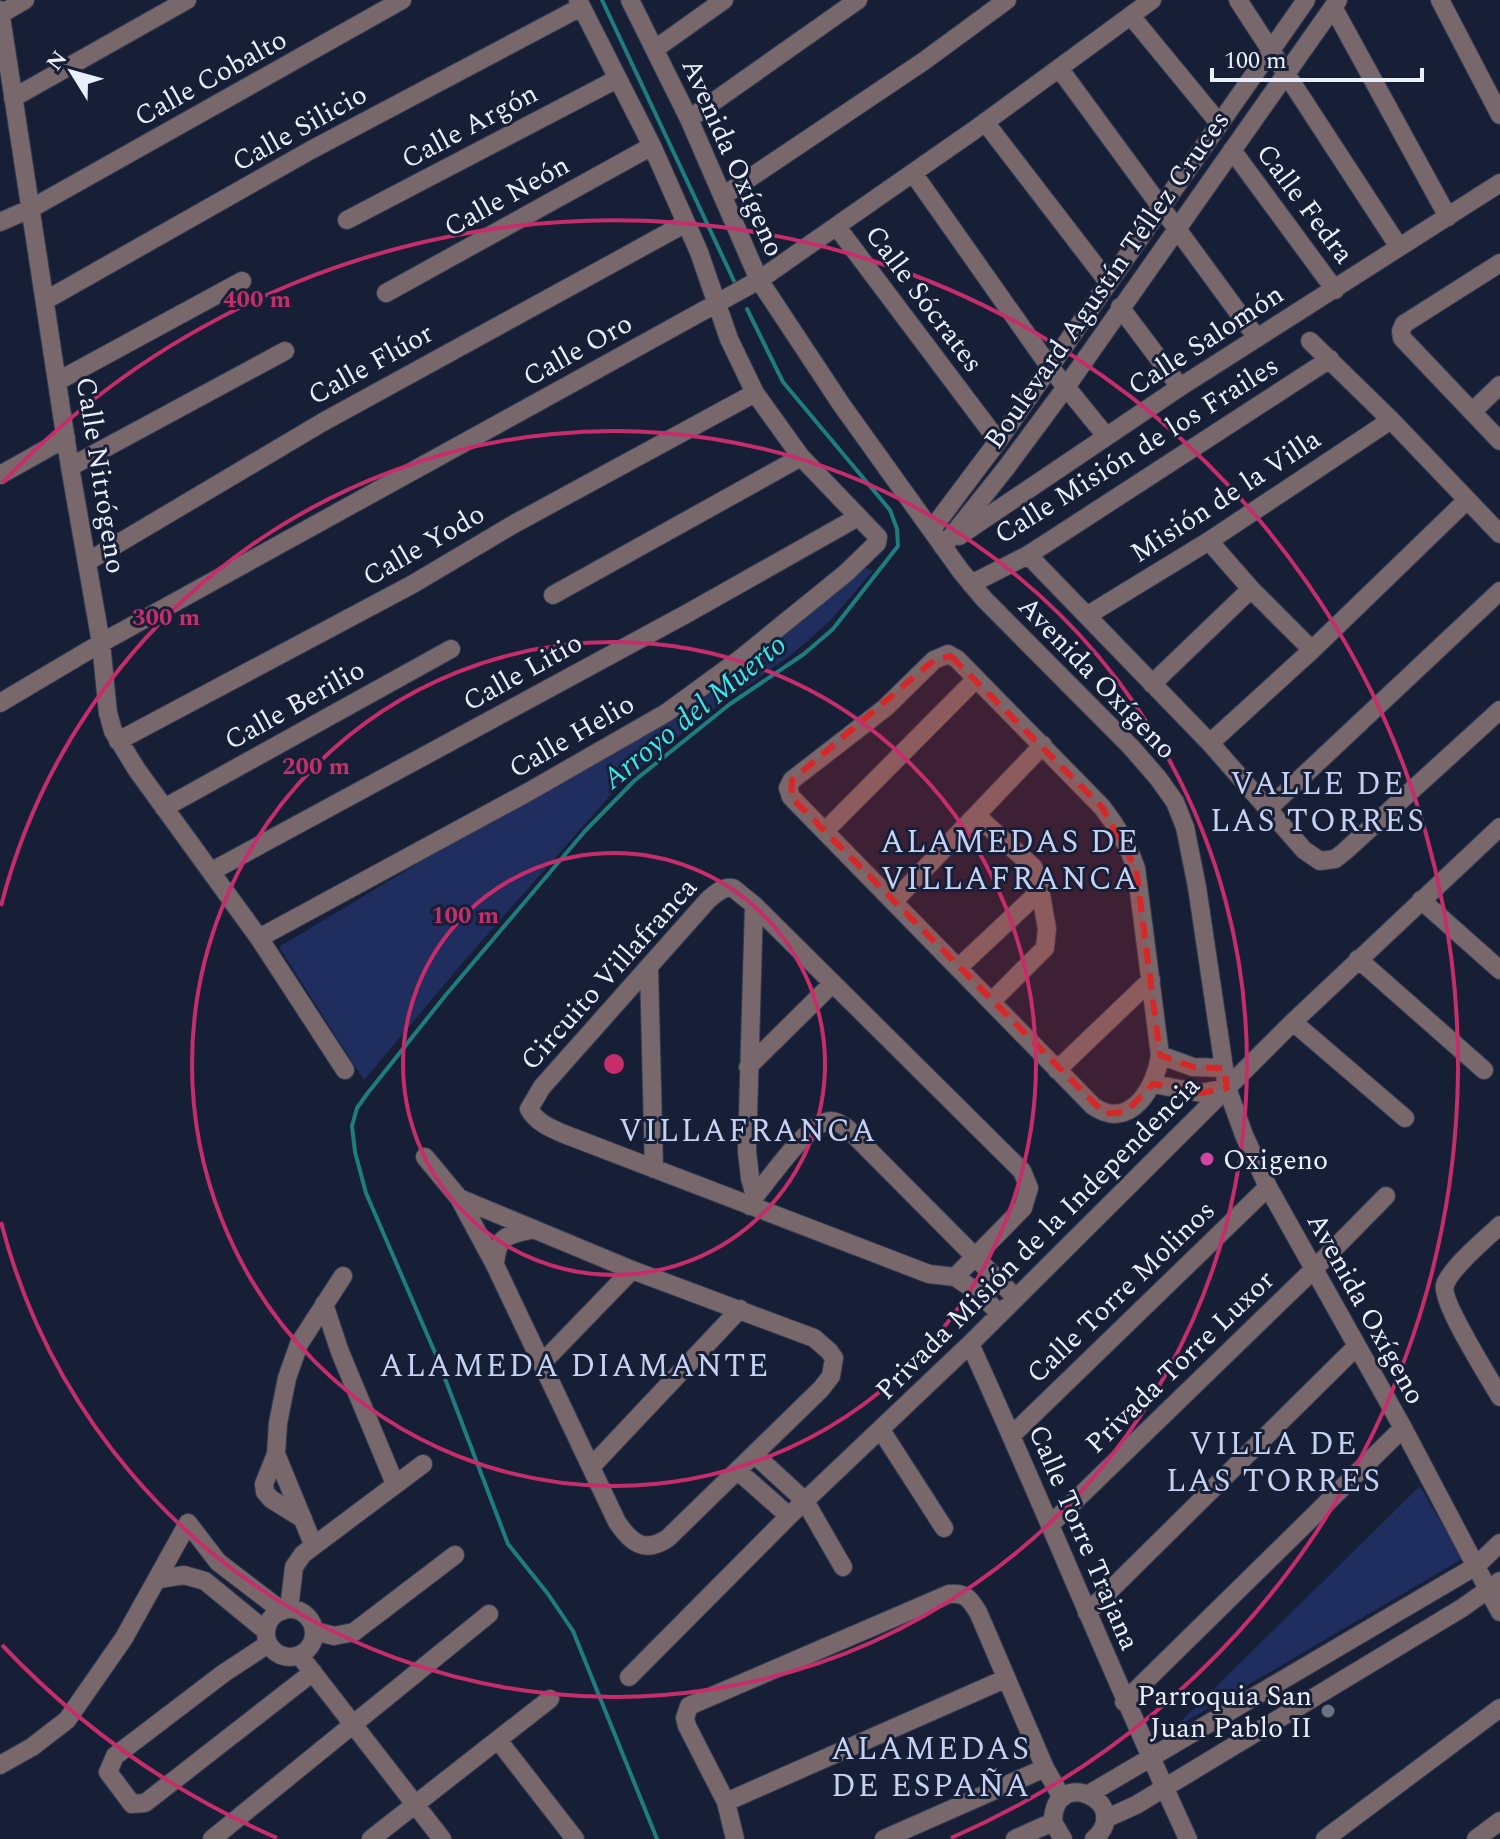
<svg xmlns="http://www.w3.org/2000/svg" width="1500" height="1839" font-family="Spectral,serif">
  <rect width="100%" height="100%" fill="#171f37"/>
  <path fill="#1f2d5f" d="M864,567L873,571L829,622L791,655L701,718L623,781L465,960L364,1080L279,947L422,861L612,755L693,706L776,643Z
    M1420,1486L1462,1559L1173,1729Z"/>
  <g fill="none" stroke-linecap="round" stroke-linejoin="round">
    <path stroke="#1e7d7e" stroke-width="4" d="M602,0L735,283
      M657,1839L573,1631L548,1594L508,1544L436,1355L366,1193L355,1152L352,1126L357,1108L367,1094L445,996L585,831L634,781L730,704L804,654L833,629L898,546L897,529L890,510L783,382L747,309"/>
    <g stroke="#343c53" stroke-width="20">
      <path id="street" d="M630,0L689,119L759,280L841,404L960,570L984,599L1131,747L1158,778L1175,802L1185,827L1197,887L1227,1088L1244,1135L1268,1187L1403,1428L1500,1612
        M1238,0L1399,247
        M1440,0L1500,115
        M1333,7L1448,217
        M0,10L70,467L101,643L108,713L113,731L137,770L259,938L345,1070
        M1,14L25,0
        M1131,16L1219,123
        M655,49L724,0
        M1059,68L1257,338
        M13,98L187,0
        M689,119L858,0
        M985,122L1108,282
        M1232,150L1335,290
        M913,173L1049,366L1106,436
        M723,196L924,61L1007,0
        M347,220L617,79
        M0,222L32,208L402,0
        M837,227L998,441
        M386,293L652,146
        M46,300L311,150L581,7
        M1120,307L1180,387
        M1401,331L1402,338L1500,441
        M1401,331L1404,324L1500,263
        M1310,341L1391,420L1500,534
        M58,381L242,281
        M1472,412L1500,385
        M70,467L285,351
        M0,475L66,438
        M932,529L998,441L1306,0
        M959,536L1180,387L1500,183
        M1209,541L1251,589L1312,650
        M943,547L1006,468L1066,387L1338,0
        M1028,555L1210,743L1304,850L1320,861L1335,859L1344,852L1500,710
        M87,562L323,422L686,223
        M971,584L1028,555L1059,535L1330,359
        M553,595L801,457
        M1088,615L1209,541L1391,420
        M948,654L957,659L1102,807C1117,826 1128,844 1136,868L1160,1055C1156,1088 1129,1132 1093,1106L791,797L788,788L792,780L885,708L934,660Z
        M1152,684L1251,589
        M0,703L101,643L759,280L973,131L1152,0
        M118,741L413,584L514,524L755,393
        M1210,743L1312,650L1467,500
        M164,808L451,649
        M1268,809L1500,591
        M976,815L1033,867L1038,877L1047,929L1045,948L991,1002
        M825,831L976,679
        M212,871L688,613L858,517
        M1421,900L1500,970
        M894,901L1043,745
        M754,905L747,1151L750,1178L755,1196
        M259,938L530,791L666,713L740,659L846,573L877,543L878,537L874,533L801,457L755,393L729,339L699,252L652,146L578,0
        M1358,959L1484,1070
        M649,967L654,1169
        M958,968L1040,891
        M1293,1022L1405,1118
        M1160,1055L1193,1067L1224,1068
        M748,1067L833,983
        M1057,1070L1151,980
        M1153,1084L1201,1093L1227,1088
        M425,1157L459,1198L495,1265L617,1522C631,1543 645,1554 668,1538L821,1389L831,1376L834,1358L829,1351L814,1338L632,1270L459,1198
        M750,1206L755,1196C770,1179 808,1121 831,1121C838,1121 844,1126 848,1129L1016,1298
        M1500,1225C1487,1238 1450,1268 1445,1285C1440,1301 1490,1379 1500,1397
        M495,1265C497,1235 507,1235 534,1229
        M955,1277L1023,1208L1029,1188L1022,1171L754,905L733,888C723,886 715,894 708,900L542,1087L529,1109C536,1122 550,1128 564,1134L929,1274L955,1277L979,1293L1000,1314
        M324,1304L340,1352L395,1484
        M970,1344C1045,1508 1112,1675 1188,1839
        M542,1363L632,1270
        M881,1430L944,1528
        M1012,1435L1268,1187
        M276,1454L313,1544
        M755,1455L805,1501L843,1567
        M591,1467L740,1309
        M738,1471L789,1516
        M303,1519L271,1499L265,1492L264,1484L276,1454L278,1423L287,1378L299,1344L343,1276
        M1050,1525L1313,1270L1386,1196
        M160,1579L184,1575L205,1581L266,1631
        M266 1633a24 24 0 1 1 48 0a24 24 0 1 1-48 0Z
        M289,1609L294,1567L303,1554L423,1464
        M1087,1613L1357,1346
        M315,1631L334,1636L354,1632L455,1555
        M268,1644L224,1673L115,1756L108,1772L132,1804L145,1803L313,1672
        M300,1656L442,1839
        M629,1677L789,1516L970,1344L1293,1022L1500,827
        M1124,1702L1403,1428
        M498,1740L575,1839
        M0,1765L32,1747L67,1720L124,1638L188,1523L218,1562L282,1611
        M1089,1794L1476,1566L1500,1543
        M726,1802L1005,1679
        M1105,1819L1136,1805L1462,1608L1500,1581
        M212,1839L489,1614
        M371,1839L550,1699
        M735,1839L726,1802L687,1726L685,1718L689,1706L949,1594C965,1592 970,1599 978,1612L1045,1768L1062,1798
        M884,1839L1045,1768
        M1015,1839L1053,1822
        M1063,1839L1053,1822C1053,1764 1135,1803 1094,1839
        M1325,1839L1500,1708
        M1476,1839L1500,1821"/>
    </g>
    <use href="#street" stroke="#78686b" stroke-width="18"/>
  </g>
  <path fill="#d62828" fill-opacity="0.2" stroke="#d62828" stroke-width="6" stroke-dasharray="16 10" stroke-linejoin="round" d="M951,656L1102,807L1136,868L1160,1055L1193,1067L1224,1068L1227,1088L1201,1093L1153,1084L1126,1112L1105,1114L791,797L792,780L934,660Z"/>
  <g fill="none" stroke="#c62e6b" stroke-width="4">
    <circle cx="614" cy="1064" r="211"/>
    <circle cx="614" cy="1064" r="422"/>
    <path d="M1 906A633 633 0 1 1 1 1222"/>
    <path d="M277 1838A844 844 0 0 1 2 1645M2 483A844 844 0 1 1 951 1838"/>
  </g>
  <circle fill="#d1479c" stroke="#171f37" stroke-width="3" cx="1207" cy="1159" r="8"/>
  <circle fill="#6b7280" stroke="#171f37" stroke-width="3" cx="1328" cy="1711" r="8"/>
  <g text-anchor="middle" stroke-width="6" stroke-linejoin="round" paint-order="stroke">
    <g font-size="28" fill="#e9effc" stroke="#171f37">
      <text transform="translate(210 77) rotate(-29)" y="10">Calle Cobalto</text>
      <text transform="translate(469 125) rotate(-28)" y="10">Calle Argón</text>
      <text transform="translate(299 127) rotate(-29)" y="10">Calle Silicio</text>
      <text transform="translate(734 157) rotate(66)" y="10">Avenida Oxígeno</text>
      <text transform="translate(506 195) rotate(-29)" y="10">Calle Neón</text>
      <text transform="translate(1306 203) rotate(53)" y="10">Calle Fedra</text>
      <text transform="translate(1106 279) rotate(-55)" y="10">Boulevard Agustín Téllez Cruces</text>
      <text transform="translate(925 298) rotate(53)" y="10">Calle Sócrates</text>
      <text transform="translate(1205 339) rotate(-33)" y="10">Calle Salomón</text>
      <text transform="translate(577 349) rotate(-29)" y="10">Calle Oro</text>
      <text transform="translate(370 363) rotate(-29)" y="10">Calle Flúor</text>
      <text transform="translate(1136 449) rotate(-32)" y="10">Calle Misión de los Frailes</text>
      <text transform="translate(102 475) rotate(81)" y="10">Calle Nitrógeno</text>
      <text transform="translate(1225 495) rotate(-33)" y="10">Misión de la Villa</text>
      <text transform="translate(423 544) rotate(-30)" y="10">Calle Yodo</text>
      <text transform="translate(522 671) rotate(-29)" y="10">Calle Litio</text>
      <text transform="translate(1098 677) rotate(46)" y="10">Avenida Oxígeno</text>
      <text transform="translate(294 704) rotate(-29)" y="10">Calle Berilio</text>
      <text transform="translate(571 735) rotate(-30)" y="10">Calle Helio</text>
      <text transform="translate(608 973) rotate(-48)" y="10">Circuito Villafranca</text>
      <text transform="translate(1037 1237) rotate(-45)" y="10">Privada Misión de la Independencia</text>
      <text transform="translate(1120 1291) rotate(-44)" y="10">Calle Torre Molinos</text>
      <text transform="translate(1367 1308) rotate(61)" y="10">Avenida Oxígeno</text>
      <text transform="translate(1179 1361) rotate(-44)" y="10">Privada Torre Luxor</text>
      <text transform="translate(1085 1537) rotate(67)" y="10">Calle Torre Trajana</text>
    </g>
    <g font-size="28" fill="#e9effc" stroke="#171f37" text-anchor="start">
      <text x="1223" y="1169">Oxigeno</text>
      <text x="1312" y="1705" text-anchor="end">Parroquia San<tspan x="1312" dy="32">Juan Pablo II</tspan></text>
    </g>
    <g font-size="30" font-style="italic" fill="#3ae9ec" stroke="#171f37">
      <text transform="translate(694 711) rotate(-39)" y="10">Arroyo del Muerto</text>
    </g>
    <g font-size="32" letter-spacing="2" fill="#c5d2f3" stroke="#171f37">
      <text x="1318" y="794">VALLE DE<tspan x="1318" dy="37">LAS TORRES</tspan></text>
      <text x="1010" y="852">ALAMEDAS DE<tspan x="1010" dy="37">VILLAFRANCA</tspan></text>
      <text x="748" y="1141">VILLAFRANCA</text>
      <text x="575" y="1376">ALAMEDA DIAMANTE</text>
      <text x="1274" y="1454">VILLA DE<tspan x="1274" dy="37">LAS TORRES</tspan></text>
      <text x="931" y="1759">ALAMEDAS<tspan x="931" dy="37">DE ESPAÑA</tspan></text>
    </g>
  </g>
  <circle cx="614" cy="1064" r="12" fill="#c62e6b" stroke="#171f37" stroke-width="4"/>
  <g font-size="24" text-anchor="middle" font-weight="bold" fill="#c62e6b" stroke="#171f37" stroke-width="6" stroke-linejoin="round" paint-order="stroke">
    <text x="257" y="307">400 m</text>
    <text x="166" y="625">300 m</text>
    <text x="316" y="774">200 m</text>
    <text x="465" y="923">100 m</text>
  </g>
  <g transform="translate(72 72) rotate(307)" stroke="#171f37" stroke-width="6" paint-order="stroke">
  <path d="M0-6L14 30L0 20L-14 30Z" fill="#e9effc"/>
  <text y="-12" font-size="22" font-weight="bold" text-anchor="middle" fill="#e9effc">N</text>
  </g>
  <path d="M1212 68v12h210v-12" fill="none" stroke="#e9effc" stroke-width="4"/>
  <text x="1224" y="68" font-size="24" fill="#e9effc" stroke="#171f37" stroke-width="6" paint-order="stroke">100 m</text>
</svg>
